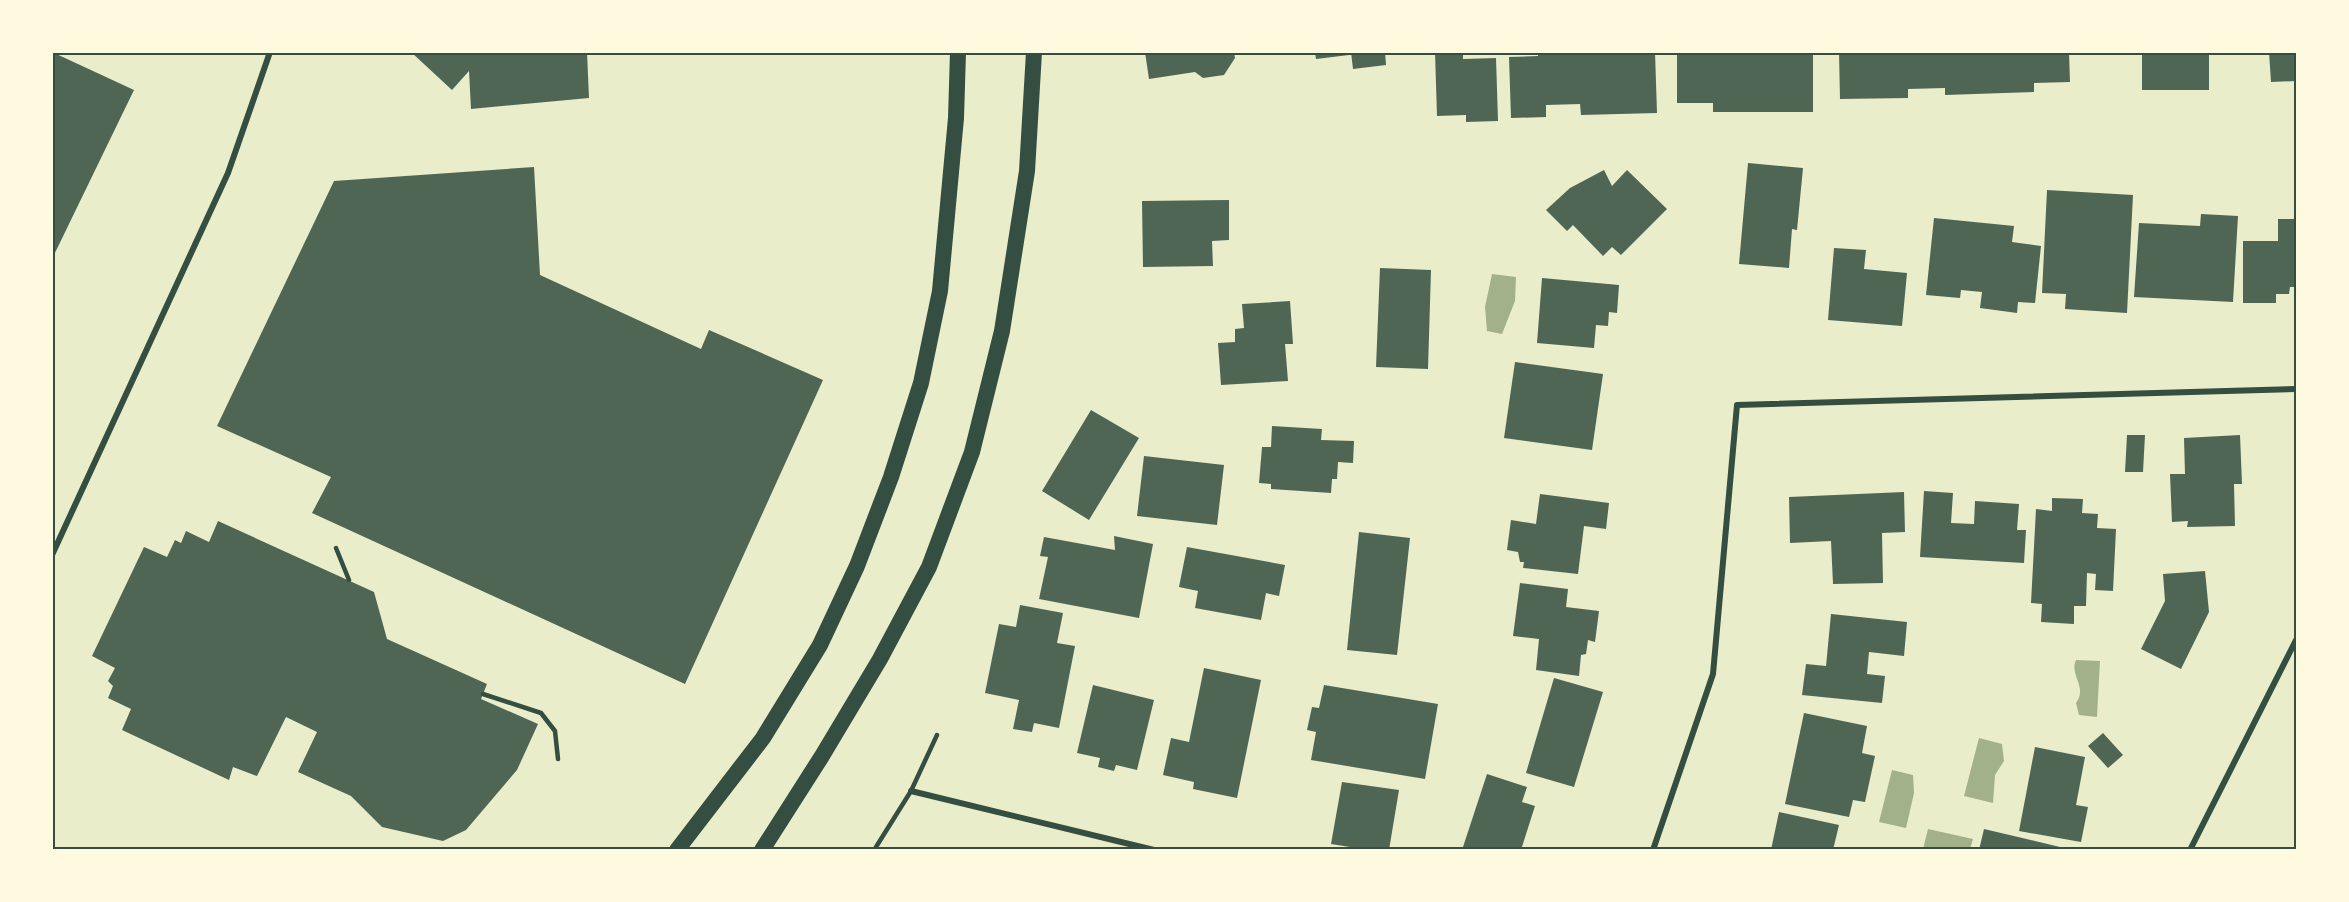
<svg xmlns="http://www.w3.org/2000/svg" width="2349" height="902" font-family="'Roboto Condensed',sans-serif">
  <rect width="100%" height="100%" fill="#e9edc9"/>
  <path fill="#a3b18a" d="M1492,274L1516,277L1515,301L1502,334L1487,331L1485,307Z
    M2076,660L2100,661L2097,717L2079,715L2076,703C2088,687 2069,675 2076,660Z
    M1979,738L2002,744L2004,761L1995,775L1993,803L1964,796Z
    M1892,770L1913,775L1914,793L1906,828L1879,822Z
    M1928,829L1973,839L1970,849H1923Z"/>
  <path fill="#4f6655" d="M52,52L134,90L52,259Z
    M411,52H587L589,98L471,109L469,71L452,90Z
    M1145,52H1234L1235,58L1224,75L1203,78L1195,72L1149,79Z
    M1315,52H1349V55L1316,59Z
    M1351,52H1385L1386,65L1353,69Z
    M1435,52H1463V59L1496,58L1498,121L1466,122V115L1437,116Z
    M1538,52H1655L1657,113L1581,115L1580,104L1546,105V117L1511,118L1509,57L1538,56Z
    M1677,52H1813V112H1713V103H1677Z
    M1839,52H2069L2070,82L2034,83V92L1945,95V88L1908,89V98L1840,99Z
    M2142,52H2209V90H2142Z
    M2269,52H2296V81L2271,82Z
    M1748,163L1803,168L1797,230L1792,229L1789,268L1739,264Z
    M534,167L540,275L701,349L709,330L823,380L685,684L312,513L331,477L217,426L334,181Z
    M1604,170L1612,186L1627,170L1667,209L1621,255L1612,247L1603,256L1573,225L1567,231L1546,210L1570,188Z
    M2047,190L2133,195L2127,313L2065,309L2066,294L2042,293Z
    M1229,200V240L1212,241L1213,266L1143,267L1142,201Z
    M2201,214L2238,216L2233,302L2134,297L2139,223L2200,226Z
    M1934,218L2014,226L2012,242L2041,246L2035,303L2018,302L2017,313L1980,308L1982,292L1961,290L1960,298L1926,295Z
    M2278,219H2296V287H2290L2289,294H2276V303H2243V241H2278Z
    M1834,248L1866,250L1864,269L1907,273L1902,326L1828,320Z
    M1380,268L1431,270L1428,369L1376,367Z
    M1542,278L1619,285L1617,313L1609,312L1608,326L1596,325L1594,348L1537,343Z
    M1290,301L1293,344H1285L1288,381L1221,385L1218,343L1235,342V329L1244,328L1242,304Z
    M1515,362L1603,374L1592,450L1504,438Z
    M1091,410L1139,438L1089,520L1042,491Z
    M1272,426L1322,429L1321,440L1354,441L1353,463L1338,462L1337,479H1332L1331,493L1271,489V484L1259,483L1262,447H1271Z
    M2127,435H2145L2143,472H2125Z
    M2240,435L2242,484H2234L2235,526L2187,527L2188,521L2172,522L2170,474H2185L2184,438Z
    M1144,456L1224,465L1217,525L1137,516Z
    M1924,491L1953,493L1951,523L1974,524L1975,501L2019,504L2017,530H2026L2024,563L1920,557Z
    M1904,492L1905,532L1882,533L1883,583L1833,584L1831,541L1790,543L1789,497Z
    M1540,494L1609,503L1606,529L1584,526L1578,574L1523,568L1524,562H1520L1518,552L1507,550L1511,520L1536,524Z
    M2052,498L2083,499L2082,513L2098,514L2097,528L2116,529L2113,591L2095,590L2096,574L2087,573L2086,606H2074V624L2041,622L2042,604L2031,603L2036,509L2052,511Z
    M218,521L374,592L387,639L487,684L481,699L538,724L517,770L466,830L443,841L382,827L351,796L298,772L317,732L286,717L257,776L233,767L229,780L122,730L131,709L108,698L113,686L108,681L115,668L92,656L144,547L167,557L175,540L181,543L186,531L209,542Z
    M1359,532L1410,538L1397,655L1347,650Z
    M1114,536L1153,544L1139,618L1039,599L1048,557L1040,556L1044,537L1115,550Z
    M1187,547L1285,565L1279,596L1266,593L1261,620L1195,608L1198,591L1179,587Z
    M2205,571L2209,612L2181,669L2141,649L2165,601L2163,574Z
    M1520,583L1568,589L1566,607L1599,611L1595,642L1588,640L1586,654L1581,655L1579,676L1536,670L1539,639L1513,636Z
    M1020,605L1063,613L1057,643L1075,646L1059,728L1034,723L1032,732L1013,729L1019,700L985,693L999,624L1016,627Z
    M1831,614L1907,622L1904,656L1869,652L1867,674L1885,676L1882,703L1802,695L1806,664L1826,666Z
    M1204,668L1261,680L1237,798L1193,789L1194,782L1163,775L1171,738L1189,742Z
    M1554,678L1603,692L1574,787L1526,773Z
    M1093,685L1154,700L1137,770L1116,765L1114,771L1098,767L1100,758L1077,753Z
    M1324,685L1438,704L1425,779L1311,760L1316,732L1307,730L1312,707L1319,708Z
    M1804,713L1867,726L1862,753L1875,756L1865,802L1853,800L1849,817L1785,804Z
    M2103,733L2123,755L2108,768L2088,746Z
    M2035,747L2085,757L2076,805L2088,807L2081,842L2019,831Z
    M1487,774L1527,787L1522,802L1535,806L1521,850H1462Z
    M1342,782L1399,790L1389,850H1350V847L1331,844Z
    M1779,812L1839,825L1833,850H1771Z
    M1984,829L2060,847L2059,850H1979Z"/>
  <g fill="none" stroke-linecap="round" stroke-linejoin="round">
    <path stroke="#344e41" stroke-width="4.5" d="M336,548L349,580
      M483,694L541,713L555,731L558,759
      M876,847L911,791L937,735"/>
    <path stroke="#344e41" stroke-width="6" d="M52,555L228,173L270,52
      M911,791L1154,850
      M1653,850L1713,674L1737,405L2296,389
      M2190,850L2296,640"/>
    <path stroke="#344e41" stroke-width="16" d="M677,850L763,738L820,645L857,566L891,477L921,383L940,291L956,118L958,52
      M762,850L822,756L880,659L929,567L972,452L1002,331L1027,171L1034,52"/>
  </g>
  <rect width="2349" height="902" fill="none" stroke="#fefae0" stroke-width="108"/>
  <rect x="54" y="54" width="2241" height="794" fill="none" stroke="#344e41" stroke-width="2"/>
</svg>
